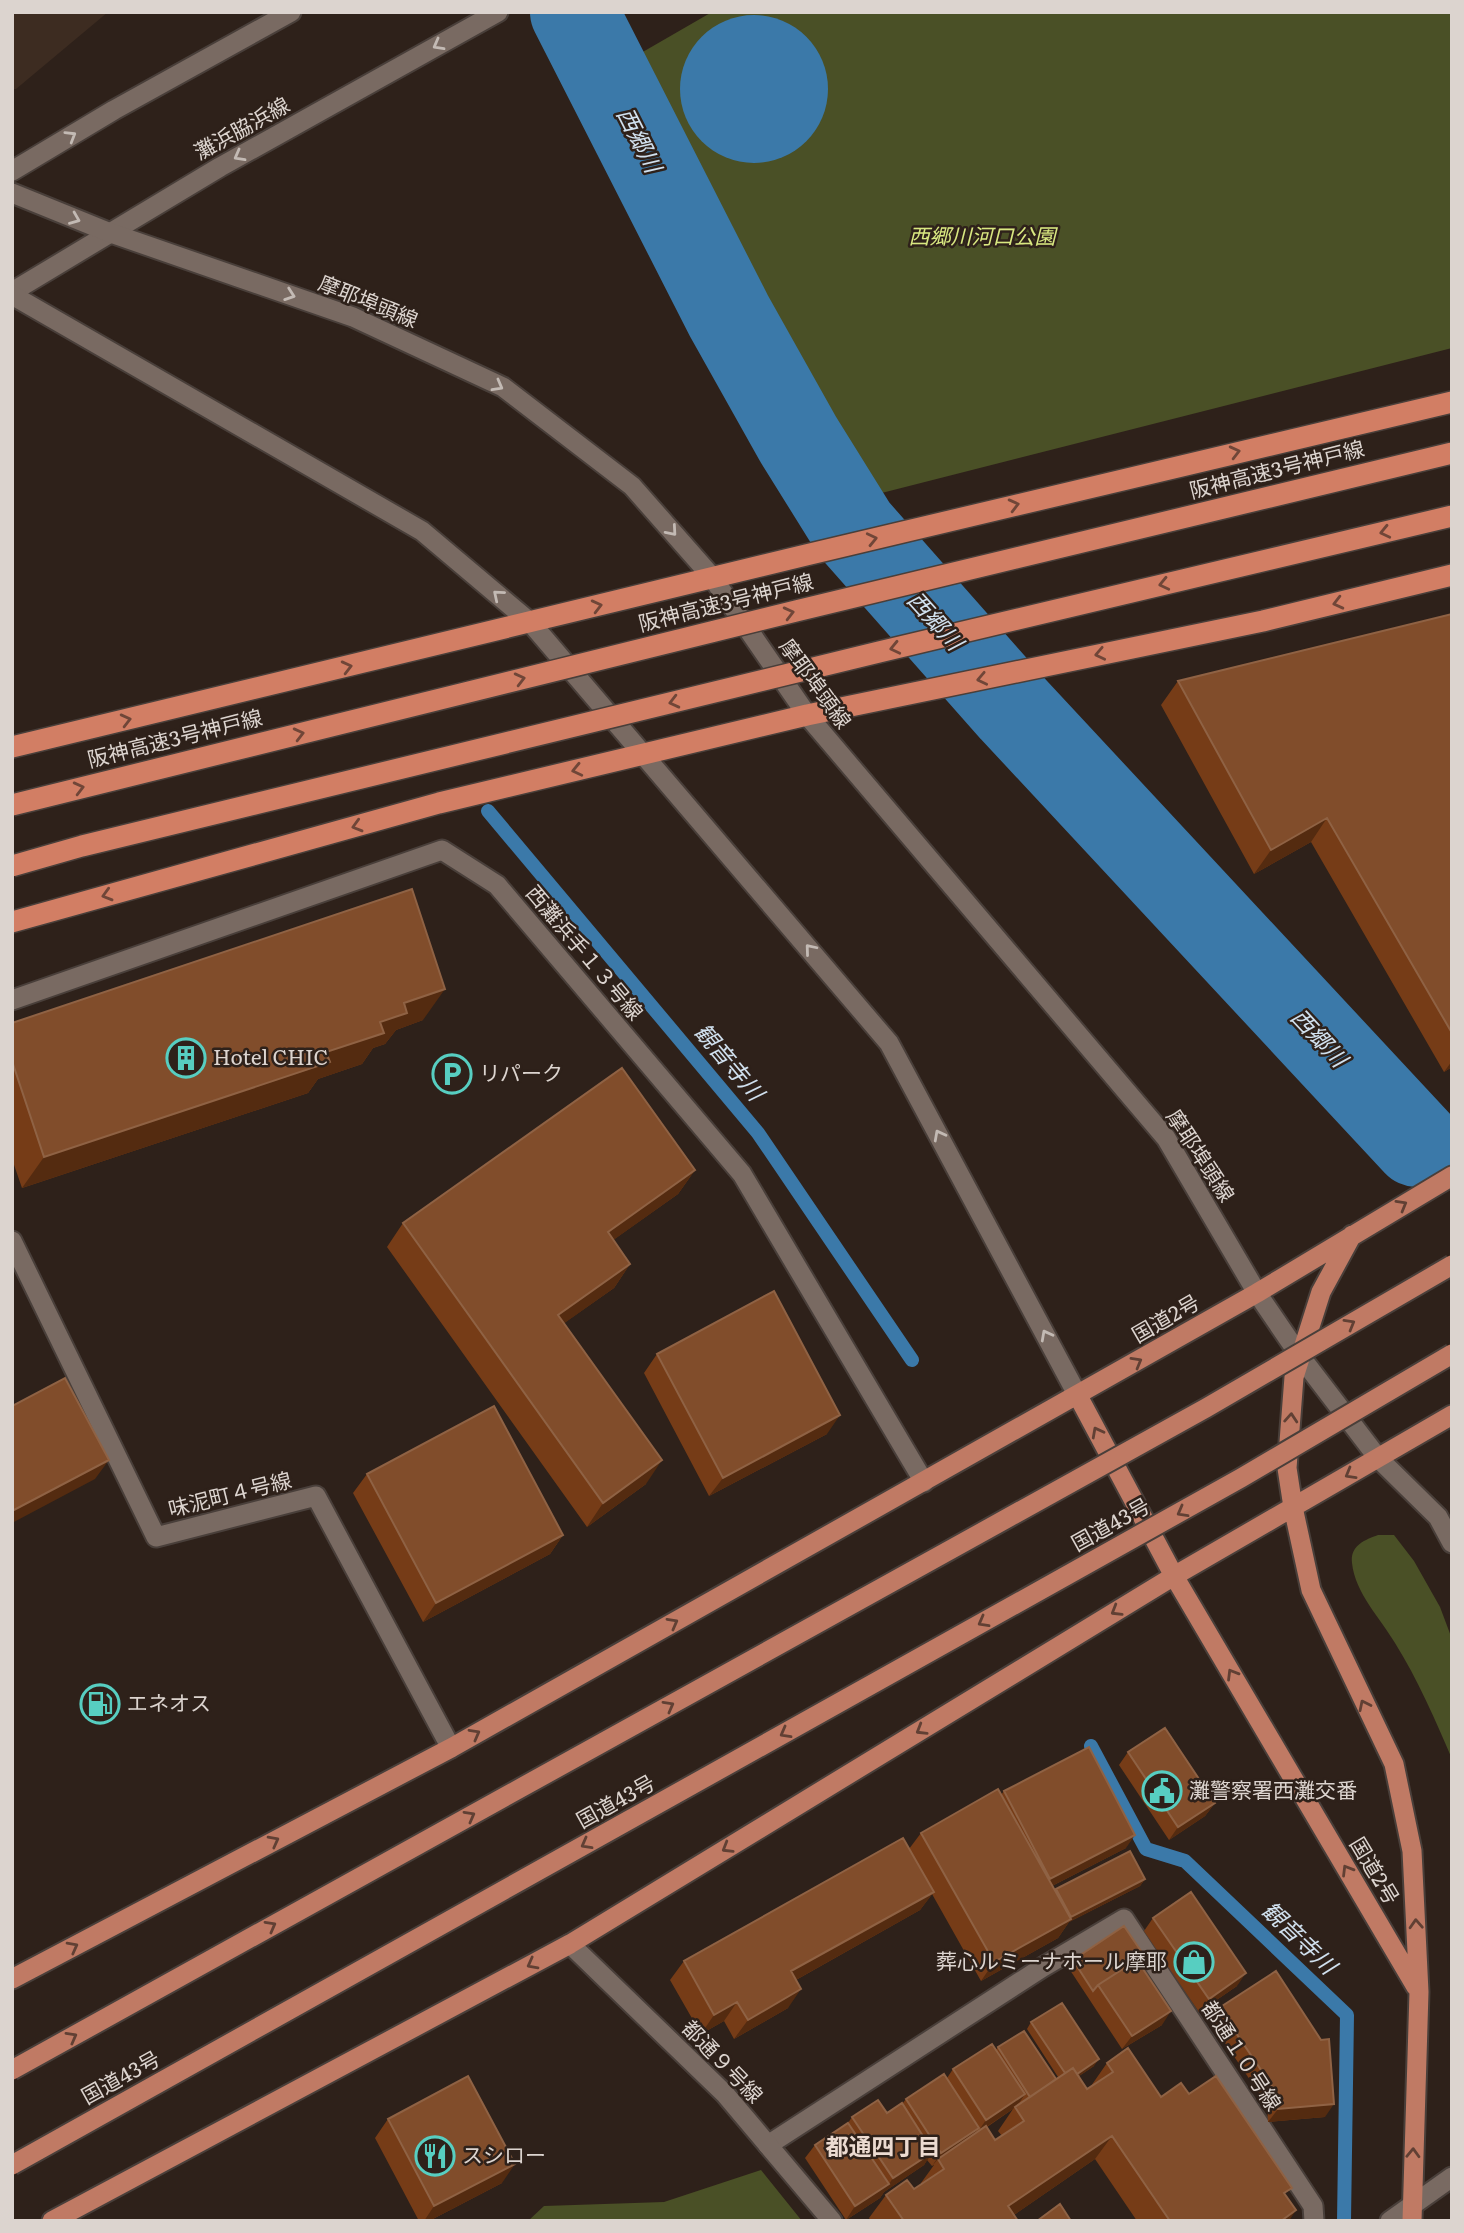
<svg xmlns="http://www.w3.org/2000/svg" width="1464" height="2233" font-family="Literata,'Noto Sans JP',serif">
  <rect width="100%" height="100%" fill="#2e211a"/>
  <path fill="#3d2c21" d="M12,12H108L16,89H12Z"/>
  <path fill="#4a5026" d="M712,12H1452V348L862,498L641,53Z
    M1378,1535H1394L1414,1561L1440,1607L1452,1639V1759C1435,1719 1418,1680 1395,1643C1381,1619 1355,1593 1352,1563C1350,1546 1364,1540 1378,1535Z
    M761,2170L802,2221H528L544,2206L664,2202Z"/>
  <path fill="#3b79a9" d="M680 89a74 74 0 1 1 148 0a74 74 0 1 1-148 0Z"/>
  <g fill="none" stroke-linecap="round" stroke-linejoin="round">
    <path stroke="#3b79a9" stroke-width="14" d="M488,811L758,1133L912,1360
      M1091,1746L1146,1849L1185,1861L1347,2015L1344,2221"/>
    <path stroke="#3b79a9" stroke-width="88" d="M574,12L729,316L798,439L854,529L1013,709L1417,1143"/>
    <g stroke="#493f3a" stroke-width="23">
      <path id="service" d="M768,2145L1043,1967L1124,1919L1313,2206L1314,2221"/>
    </g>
    <g stroke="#493f3a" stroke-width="23">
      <path id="minor" d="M12,1000L442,850L497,885L742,1174L924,1482
        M12,1241L156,1537L316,1496L451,1748
        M570,1944L725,2094L832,2221
        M1390,2221L1452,2177"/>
    </g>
    <g stroke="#493f3a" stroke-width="23">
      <path id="tertiary" d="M12,171L114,110L291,12
        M12,292L220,167L498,12
        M1378,1458L1438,1517L1452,1543"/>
    </g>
    <g stroke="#493f3a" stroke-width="23">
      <path id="secondary" d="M12,193L108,232L353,317L503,387L632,486L712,577L807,715L1166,1138L1257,1293L1300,1356L1378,1458
        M12,295L422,531L531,623L889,1043L1078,1396"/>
    </g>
    <g stroke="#493f3a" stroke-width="23">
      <path id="trunk" d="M1352,1235L1321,1292L1294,1377L1287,1468L1293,1507L1311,1590L1394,1764L1412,1851L1419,1992L1412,2221
        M1078,1396L1174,1576L1416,1987
        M12,1979L451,1748L1257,1293L1452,1176
        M52,2221L570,1944L1174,1576L1452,1415"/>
    </g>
    <g stroke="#493f3a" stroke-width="24">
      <path id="motorway" d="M12,747L806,555L1452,402
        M12,922L439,803L807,715L1263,621L1452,575"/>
    </g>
    <use href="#service" stroke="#796a62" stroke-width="19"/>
    <use href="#minor" stroke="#796a62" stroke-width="19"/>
    <use href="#tertiary" stroke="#796a62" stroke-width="19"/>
    <use href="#secondary" stroke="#796a62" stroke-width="19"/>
    <use href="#trunk" stroke="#c07a64" stroke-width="19"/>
    <use href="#motorway" stroke="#d27e64" stroke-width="21"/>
    <g stroke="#493f3a" stroke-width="23" stroke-linecap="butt">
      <path id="trunk-bridge" d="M12,2070L1206,1408L1452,1265
        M12,2165L1241,1478L1452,1354"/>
    </g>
    <g stroke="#493f3a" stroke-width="24" stroke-linecap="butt">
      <path id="motorway-bridge" d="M12,805L796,611L1452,453
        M12,866L82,846L879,652L1452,516"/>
    </g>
    <use href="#trunk-bridge" stroke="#c07a64" stroke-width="19"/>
    <use href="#motorway-bridge" stroke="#d27e64" stroke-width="21"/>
  </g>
  <path fill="#763c17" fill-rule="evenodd" d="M1452,614V1067L1444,1072L1311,842L1254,874L1161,705L1178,681Z
    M423,1020L396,1030L385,1044L373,1048L362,1064L318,1079L308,1093L22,1188L12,1159V1023Z
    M695,1170L678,1194L613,1240L630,1264L614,1288L564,1323L646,1484L587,1527L387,1247L403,1223Z
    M657,1354L827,1434L709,1496L644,1373Z
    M367,1474L563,1535L550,1554L423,1622L353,1493Z
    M1128,1752L1215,1803L1205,1816L1169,1840L1119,1765Z
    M1004,1791L1126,1848L1052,1886L1055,1891L1056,1889L1145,1879L1140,1886L1069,1922L1058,1938L981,1981L932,1894L920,1910L796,1980L788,2008L734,2039L724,2021L701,2034L670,1980L684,1961L909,1849L921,1833L1001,1795Z
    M1153,1918L1237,1986L1199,2012L1144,1931Z
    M1073,1960L1140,1965L1162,2025L1122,2049L1068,1967Z
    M1219,2008L1325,2117L1268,2122L1267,2105L1210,2021Z
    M1031,2022L1094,2066L1079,2076L1087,2089L1091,2086L1107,2063L1161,2097L1189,2094L1286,2196L1289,2221H1137L1095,2159L1014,2215L1018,2221H871L869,2218L886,2195L914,2189L922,2184L921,2183L934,2165L932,2166L927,2160L924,2165L884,2192L880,2198L846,2220L805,2158L815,2145L848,2123L852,2117L887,2113L902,2104L906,2099L947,2078L953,2069L996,2050L998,2047L1056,2079L1058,2077L1027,2029ZM1013,2109L998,2131L1002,2136L995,2140L987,2127Z
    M388,2119L502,2183L429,2221H419L375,2138Z"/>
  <path fill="#542b10" d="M1327,818L1311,842L1254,874L1271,850Z
    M445,989L423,1020L396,1030L385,1044L373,1048L362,1064L318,1079L308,1093L22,1188L44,1157L326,1052L380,1022L404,1003Z
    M1452,1061V1067L1444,1072Z
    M695,1170L678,1194L591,1256L608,1232Z
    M630,1264L614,1288L542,1339L558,1315Z
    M840,1415L827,1434L709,1496L723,1478Z
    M109,1460L95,1479L12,1523V1511Z
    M662,1460L646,1484L587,1527L603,1503Z
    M563,1535L550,1554L423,1622L436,1603Z
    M1215,1803L1205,1816L1169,1840L1178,1827Z
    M1135,1835L1126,1848L1040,1892L1050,1879Z
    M1145,1879L1140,1886L1069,1922L1058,1938L981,1981L994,1962L1068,1921L1071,1917Z
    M934,1892L920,1910L778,1990L791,1971Z
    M1246,1973L1237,1986L1199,2012L1209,1999Z
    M801,1989L788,2008L734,2039L748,2020Z
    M737,2002L724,2021L701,2034L714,2015Z
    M1171,2011L1162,2025L1122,2049L1132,2036Z
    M1099,2059L1094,2066L1064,2086L1068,2079Z
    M1025,2094L1016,2108L1015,2107L1013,2109L977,2133L986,2120Z
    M1334,2104L1325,2117L1268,2122L1278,2109Z
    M979,2128L970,2141L938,2159L932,2166L941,2153Z
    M1112,2136L1095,2159L1005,2221L1008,2206Z
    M933,2152L924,2165L884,2192L880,2198L846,2220L855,2206L889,2184L893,2178Z
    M515,2164L502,2183L429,2221H424L434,2206Z
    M1296,2210L1289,2221H1281Z"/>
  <path fill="#814d2b" stroke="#8f6244" stroke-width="2" d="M1452,614V1033L1327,818L1271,850L1178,681Z
    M412,889L445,989L404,1003L407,1013L380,1022L384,1033L326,1052L330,1062L44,1157L12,1061V1023Z
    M622,1068L695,1170L608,1232L630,1264L558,1315L662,1460L603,1503L403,1223Z
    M774,1291L840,1415L723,1478L657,1354Z
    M65,1378L109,1460L12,1511V1406Z
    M494,1406L563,1535L436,1603L367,1474Z
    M1165,1728L1215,1803L1178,1827L1128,1752Z
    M1089,1747L1135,1835L1050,1879L1004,1791Z
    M998,1789L1071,1919L994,1962L921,1833Z
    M903,1838L934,1892L791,1971L801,1989L748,2020L737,2002L714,2015L684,1961Z
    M1130,1851L1145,1879L1071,1917L1056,1889Z
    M1191,1892L1246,1973L1209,1999L1153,1918Z
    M1124,1926L1145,1957L1138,1962L1137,1960L1098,1985L1093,1991L1073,1960Z
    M1137,1960L1171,2011L1132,2036L1098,1985Z
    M1276,1971L1321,2040L1329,2039L1334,2104L1278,2109L1276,2092L1219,2008Z
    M1062,2003L1099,2059L1077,2074L1073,2068L1065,2073L1031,2022Z
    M1024,2031L1056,2079L1030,2097L998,2047Z
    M992,2044L1025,2094L986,2120L953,2069Z
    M1128,2048L1161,2097L1181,2083L1189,2094L1216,2076L1292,2188L1284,2193L1296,2210L1281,2221H1170L1112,2136L1008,2206L1018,2221H904L886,2195L907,2180L914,2189L944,2169L938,2159L986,2126L995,2140L1024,2121L1015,2107L1073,2068L1087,2089L1113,2072L1107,2063Z
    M944,2074L979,2128L941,2153L906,2099Z
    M468,2076L515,2164L434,2206L388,2119Z
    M878,2100L887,2113L902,2103L933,2152L893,2178L852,2117Z
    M848,2123L889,2184L855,2206L815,2145Z
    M1060,2204L1071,2221H1037Z"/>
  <defs><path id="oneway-chevron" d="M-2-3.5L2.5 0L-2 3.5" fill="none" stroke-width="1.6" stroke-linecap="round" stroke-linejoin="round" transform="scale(1.75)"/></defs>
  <g stroke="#c3bab4">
    <use href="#oneway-chevron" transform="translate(438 45) rotate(151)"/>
    <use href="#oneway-chevron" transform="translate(71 136) rotate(-31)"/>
    <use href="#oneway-chevron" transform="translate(239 156) rotate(151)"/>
    <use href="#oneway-chevron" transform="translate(75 219) rotate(22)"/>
    <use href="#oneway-chevron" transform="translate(290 295) rotate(19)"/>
    <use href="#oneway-chevron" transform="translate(498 386) rotate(29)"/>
    <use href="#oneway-chevron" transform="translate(672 531) rotate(49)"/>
    <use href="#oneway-chevron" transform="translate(498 595) rotate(-140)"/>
    <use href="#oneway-chevron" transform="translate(810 949) rotate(-130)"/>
    <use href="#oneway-chevron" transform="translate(939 1135) rotate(-118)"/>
    <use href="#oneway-chevron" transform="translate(1046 1335) rotate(-118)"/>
  </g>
  <g stroke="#704638">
    <use href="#oneway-chevron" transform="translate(1235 452) rotate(-14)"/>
    <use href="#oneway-chevron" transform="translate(1014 505) rotate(-14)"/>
    <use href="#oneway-chevron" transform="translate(1385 532) rotate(167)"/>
    <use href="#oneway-chevron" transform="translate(872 539) rotate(-13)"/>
    <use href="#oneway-chevron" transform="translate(1164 584) rotate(167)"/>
    <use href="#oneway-chevron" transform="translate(1338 603) rotate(166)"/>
    <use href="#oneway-chevron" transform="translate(597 606) rotate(-14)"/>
    <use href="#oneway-chevron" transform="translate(789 613) rotate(-14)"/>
    <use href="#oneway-chevron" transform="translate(895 648) rotate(167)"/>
    <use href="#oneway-chevron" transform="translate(1100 654) rotate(168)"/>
    <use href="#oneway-chevron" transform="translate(347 667) rotate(-14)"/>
    <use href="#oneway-chevron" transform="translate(520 679) rotate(-14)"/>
    <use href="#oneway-chevron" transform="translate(982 679) rotate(168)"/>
    <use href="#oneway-chevron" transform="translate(674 702) rotate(166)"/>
    <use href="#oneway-chevron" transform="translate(126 720) rotate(-14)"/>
    <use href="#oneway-chevron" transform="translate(299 734) rotate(-14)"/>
    <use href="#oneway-chevron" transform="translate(577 770) rotate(167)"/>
    <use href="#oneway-chevron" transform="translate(79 788) rotate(-14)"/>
    <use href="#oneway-chevron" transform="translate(357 826) rotate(164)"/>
    <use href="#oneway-chevron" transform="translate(107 895) rotate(164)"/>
  </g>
  <g stroke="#614034">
    <use href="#oneway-chevron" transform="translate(1402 1205) rotate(-30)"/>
    <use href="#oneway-chevron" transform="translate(1350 1324) rotate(-30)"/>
    <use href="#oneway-chevron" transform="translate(1137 1362) rotate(-30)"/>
    <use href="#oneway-chevron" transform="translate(1291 1418) rotate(-86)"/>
    <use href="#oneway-chevron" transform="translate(1097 1432) rotate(-118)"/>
    <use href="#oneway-chevron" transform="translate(1350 1474) rotate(150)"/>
    <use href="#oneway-chevron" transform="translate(1182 1512) rotate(151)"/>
    <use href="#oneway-chevron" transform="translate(1116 1611) rotate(149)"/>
    <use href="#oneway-chevron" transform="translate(983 1622) rotate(151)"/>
    <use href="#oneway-chevron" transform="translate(673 1623) rotate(-29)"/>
    <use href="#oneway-chevron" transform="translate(1232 1674) rotate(-121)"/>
    <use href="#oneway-chevron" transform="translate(1364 1705) rotate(-116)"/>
    <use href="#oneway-chevron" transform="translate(669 1706) rotate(-29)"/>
    <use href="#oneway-chevron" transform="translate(921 1730) rotate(149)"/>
    <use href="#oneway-chevron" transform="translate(785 1733) rotate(151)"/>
    <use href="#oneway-chevron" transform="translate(475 1734) rotate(-29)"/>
    <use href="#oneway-chevron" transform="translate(470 1816) rotate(-29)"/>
    <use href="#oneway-chevron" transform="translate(274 1841) rotate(-28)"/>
    <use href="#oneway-chevron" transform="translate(586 1844) rotate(151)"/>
    <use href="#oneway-chevron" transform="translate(727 1848) rotate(149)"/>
    <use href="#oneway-chevron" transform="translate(1347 1870) rotate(-121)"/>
    <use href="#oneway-chevron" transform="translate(1416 1924) rotate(-93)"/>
    <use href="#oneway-chevron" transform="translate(271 1926) rotate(-29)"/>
    <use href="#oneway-chevron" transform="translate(73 1947) rotate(-28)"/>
    <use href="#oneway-chevron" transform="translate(532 1964) rotate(152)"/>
    <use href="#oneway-chevron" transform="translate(72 2037) rotate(-29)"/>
    <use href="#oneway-chevron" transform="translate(1413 2153) rotate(-88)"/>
  </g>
  <defs>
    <g id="building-ring" transform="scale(2.0125)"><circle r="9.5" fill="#2e211a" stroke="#57cec1" stroke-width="1.5"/><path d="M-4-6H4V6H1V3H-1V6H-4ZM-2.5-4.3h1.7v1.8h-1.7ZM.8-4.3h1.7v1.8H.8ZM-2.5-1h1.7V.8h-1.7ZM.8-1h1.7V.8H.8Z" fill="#57cec1"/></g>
    <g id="parking-ring" transform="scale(2.0125)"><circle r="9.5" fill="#2e211a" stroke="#57cec1" stroke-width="1.5"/><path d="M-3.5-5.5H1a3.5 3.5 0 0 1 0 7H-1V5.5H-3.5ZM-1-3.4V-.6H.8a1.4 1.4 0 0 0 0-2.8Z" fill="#57cec1"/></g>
    <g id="fuel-ring" transform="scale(2.0125)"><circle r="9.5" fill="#2e211a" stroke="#57cec1" stroke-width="1.5"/><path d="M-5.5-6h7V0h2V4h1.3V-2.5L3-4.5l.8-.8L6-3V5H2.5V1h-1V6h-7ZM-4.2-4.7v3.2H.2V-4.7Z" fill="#57cec1"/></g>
    <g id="civic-ring" transform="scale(2.0125)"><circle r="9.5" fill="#2e211a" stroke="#57cec1" stroke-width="1.5"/><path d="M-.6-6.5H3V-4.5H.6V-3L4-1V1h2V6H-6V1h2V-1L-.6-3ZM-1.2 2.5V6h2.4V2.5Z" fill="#57cec1"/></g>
    <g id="shop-ring" transform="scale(2.0125)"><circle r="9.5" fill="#2e211a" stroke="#57cec1" stroke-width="1.5"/><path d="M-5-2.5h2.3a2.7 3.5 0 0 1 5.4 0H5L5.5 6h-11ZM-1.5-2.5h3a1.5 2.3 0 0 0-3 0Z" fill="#57cec1"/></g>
    <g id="restaurant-ring" transform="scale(2.0125)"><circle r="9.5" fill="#2e211a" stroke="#57cec1" stroke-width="1.5"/><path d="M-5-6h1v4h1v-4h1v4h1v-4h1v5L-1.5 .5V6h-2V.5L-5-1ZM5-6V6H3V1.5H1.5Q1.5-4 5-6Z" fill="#57cec1"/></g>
  </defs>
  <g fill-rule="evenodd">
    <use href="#building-ring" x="186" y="1058"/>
    <use href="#parking-ring" x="452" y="1074"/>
    <use href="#fuel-ring" x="100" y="1704"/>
    <use href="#civic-ring" x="1162" y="1791"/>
    <use href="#shop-ring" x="1194" y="1962"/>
    <use href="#restaurant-ring" x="435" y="2156"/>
  </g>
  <g text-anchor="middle" stroke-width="5" stroke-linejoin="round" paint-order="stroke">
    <g font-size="21" fill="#dcd4cf" stroke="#2e211a">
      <text transform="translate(242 129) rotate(-29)" y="7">灘浜脇浜線</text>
      <text transform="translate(368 302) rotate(22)" y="7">摩耶埠頭線</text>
      <text transform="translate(1277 470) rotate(-14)" y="7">阪神高速3号神戸線</text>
      <text transform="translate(726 603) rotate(-14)" y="7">阪神高速3号神戸線</text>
      <text transform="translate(815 684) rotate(54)" y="7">摩耶埠頭線</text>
      <text transform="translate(175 739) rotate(-14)" y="7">阪神高速3号神戸線</text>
      <text transform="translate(584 953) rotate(50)" y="7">西灘浜手１３号線</text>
      <text transform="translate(1200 1156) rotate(57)" y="7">摩耶埠頭線</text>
      <text transform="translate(1166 1319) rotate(-30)" y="7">国道2号</text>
      <text transform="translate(230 1495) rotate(-14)" y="7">味泥町４号線</text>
      <text transform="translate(1111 1525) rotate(-29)" y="7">国道43号</text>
      <text transform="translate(616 1802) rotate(-29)" y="7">国道43号</text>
      <text transform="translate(1374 1871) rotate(59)" y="7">国道2号</text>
      <text transform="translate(1241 2056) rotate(57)" y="7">都通１０号線</text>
      <text transform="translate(722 2062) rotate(46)" y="7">都通９号線</text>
      <text transform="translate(121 2078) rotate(-29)" y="7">国道43号</text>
    </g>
    <g font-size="21" font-style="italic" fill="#d9e881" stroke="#2e211a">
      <text x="982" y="244">西郷川河口公園</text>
    </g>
    <g font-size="21" fill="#dcd4cf" stroke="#2e211a" text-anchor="start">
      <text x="213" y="1065">Hotel CHIC</text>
      <text x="479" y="1081">リパーク</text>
      <text x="127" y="1711">エネオス</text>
      <text x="1189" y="1798">灘警察署西灘交番</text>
      <text x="1167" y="1969" text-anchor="end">葬心ルミーナホール摩耶</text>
      <text x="462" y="2163">スシロー</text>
    </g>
    <g font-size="23" font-style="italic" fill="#d1e1ef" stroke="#2e211a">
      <text transform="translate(639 140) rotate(63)" y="8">西郷川</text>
      <text transform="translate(935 621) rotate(48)" y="8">西郷川</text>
      <text transform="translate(1319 1038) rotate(47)" y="8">西郷川</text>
      <text transform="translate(729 1062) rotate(50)" y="8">観音寺川</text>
      <text transform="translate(1299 1938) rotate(44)" y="8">観音寺川</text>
    </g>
    <g font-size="23" font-weight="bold" fill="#ecdbd1" stroke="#2e211a">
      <text x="883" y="2155">都通四丁目</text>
    </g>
  </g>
  <rect width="1464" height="2233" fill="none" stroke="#dcd4cf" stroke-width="28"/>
</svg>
